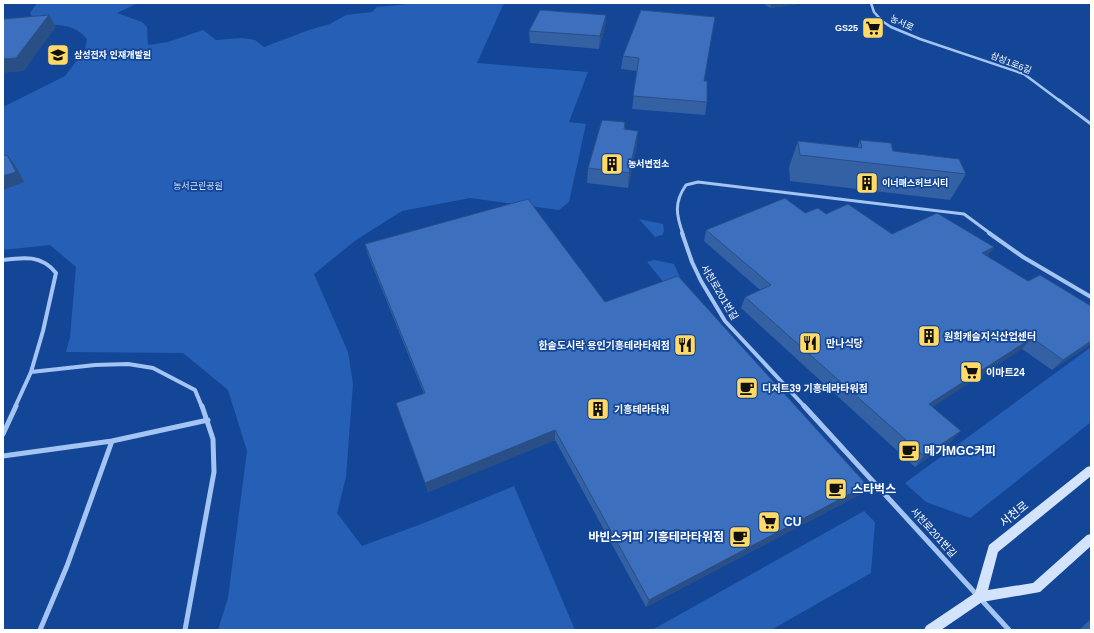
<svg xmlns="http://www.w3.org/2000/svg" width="1094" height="633" font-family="Arial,'Noto Sans KR',sans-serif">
  <rect width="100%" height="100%" fill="#134697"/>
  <path fill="#265fb6" d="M37,3H138L117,13L142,22L147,27L148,45L168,42L203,30L216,40L242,38L255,40L264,47L309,30L330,24L346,15L372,12L377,7L419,3H504L477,63L588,72L569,122L586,124L569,202L559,210L470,198L402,211L356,240L314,274L348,352L353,384L346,477L337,513L362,546L429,521L514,486L575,630H218L228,598L247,451L228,390L183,353L66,352L70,337L76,267L50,245L3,250V107L65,76L85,50L87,39C74,23 57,25 37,24L30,13Z
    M639,219L663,224L664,231L662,235L655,237Z
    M654,260L674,264L690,300L670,290L647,262Z
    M1091,347V422L970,518L926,502L905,483Z
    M864,511L875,522L871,573L771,630H652Z"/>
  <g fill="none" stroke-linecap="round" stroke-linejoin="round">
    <path stroke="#a4c4f3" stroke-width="2.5" d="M871,3L874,12L882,21L891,27L920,39L1024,74L1060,101"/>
    <path stroke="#a4c4f3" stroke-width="3" d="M1059,100L1091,124
      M683,234C676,215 674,202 686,185L698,182L964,214L991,234"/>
    <path stroke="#a4c4f3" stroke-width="4" d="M682,233L692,262L701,281L725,321L805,407
      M989,233L1023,257L1091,297
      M3,260C24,257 42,255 56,273L43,331L31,372L15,407
      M31,372L95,365L128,364L153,368L195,390L202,407"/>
    <path stroke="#a4c4f3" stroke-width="5" d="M804,406L1009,630
      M3,434L16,406
      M3,456L112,441L208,420
      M40,630L67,566L112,441
      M185,630L214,472L213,439L202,406"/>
    <path fill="#d3e3fc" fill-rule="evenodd" d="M1091,466V476L998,552L988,590L1033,583L1087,535L1091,534V546L1040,592L982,602L941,630H924L926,626L975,593L989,545L1087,467Z"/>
  </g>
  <path fill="#3460a4" d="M763,3H805L770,8Z
    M641,10L704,81L707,102L705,115L632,109L637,71L621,69L623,56Z
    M606,15L605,27L599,49L530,43L529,31Z
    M625,122V129L637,145L628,188L587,183L588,168Z
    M860,140L893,151L966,174L950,200L790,181L789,167L798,141L857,148Z
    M805,213L826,214L892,234L994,247L987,256L1091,344L1052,370L1022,349L932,407L952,441L915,467L741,308L745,297L760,290L704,241L706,230Z
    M365,244L605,302L859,495L646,607L555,440L428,492L396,403L424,394L368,255Z
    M1091,619V630H1079Z"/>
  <path fill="#2a4e86" d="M771,3H805L770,8Z
    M49,15L56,27L24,71L3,73V59Z
    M606,15L605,27L599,49L600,36Z
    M638,131L637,145L628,188L629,173Z
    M7,155L15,165L24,182L3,190V176Z
    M994,247L986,258L982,253Z
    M1032,338L1022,349L920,415L929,404Z
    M1091,341V344L1052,370L1063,360Z
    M555,430V440L428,492L425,483Z
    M961,431L952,441L915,467L924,456Z
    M867,485L859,495L646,607L649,600Z"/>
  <path fill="#3c70bf" stroke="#2a4e86" d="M540,10L606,15L600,36L529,31Z
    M641,10L715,17L704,81H707V102L633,96L639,58L623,56Z
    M49,15L16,58L3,59V19Z
    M602,120L625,122L624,129L638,131L629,173L588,168Z
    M860,140L891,143L893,151L959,159L966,174L800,155L798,141L862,148Z
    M7,155L16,172L3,176V156Z
    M785,198L805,213L818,208L826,214L848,204L892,234L937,213L994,247L982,253L1028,281L1040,275L1091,306V341L1063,360L1032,338L929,404L961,431L924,456L745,297L771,285L706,230Z
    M528,199L605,302L678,276L867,485L649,600L555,430L425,483L396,403L425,393L365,244Z"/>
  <defs>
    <g id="supermarket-square" transform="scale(1.15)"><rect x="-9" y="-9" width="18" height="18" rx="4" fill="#ffda65" stroke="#134697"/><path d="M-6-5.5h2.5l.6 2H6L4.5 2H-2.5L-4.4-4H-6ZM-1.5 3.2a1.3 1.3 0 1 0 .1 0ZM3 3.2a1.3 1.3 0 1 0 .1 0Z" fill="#111"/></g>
    <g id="school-square" transform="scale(1.15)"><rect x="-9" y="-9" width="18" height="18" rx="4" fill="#ffda65" stroke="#134697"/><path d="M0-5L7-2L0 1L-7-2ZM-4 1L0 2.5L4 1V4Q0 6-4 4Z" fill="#111"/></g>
    <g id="building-square" transform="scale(1.15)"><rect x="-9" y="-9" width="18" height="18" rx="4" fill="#ffda65" stroke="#134697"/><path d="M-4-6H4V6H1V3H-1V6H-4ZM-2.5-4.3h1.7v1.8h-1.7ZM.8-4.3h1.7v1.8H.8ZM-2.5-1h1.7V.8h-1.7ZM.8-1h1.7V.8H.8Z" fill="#111"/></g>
    <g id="restaurant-square" transform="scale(1.15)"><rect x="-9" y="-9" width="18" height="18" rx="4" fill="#ffda65" stroke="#134697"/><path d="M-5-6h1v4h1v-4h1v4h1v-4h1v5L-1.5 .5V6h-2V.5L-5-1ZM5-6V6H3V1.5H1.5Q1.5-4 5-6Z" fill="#111"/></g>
    <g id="cafe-square" transform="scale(1.15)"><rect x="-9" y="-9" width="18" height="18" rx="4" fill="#ffda65" stroke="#134697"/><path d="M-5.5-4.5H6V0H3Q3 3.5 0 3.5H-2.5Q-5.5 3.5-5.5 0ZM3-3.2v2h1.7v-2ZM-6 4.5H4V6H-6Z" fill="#111"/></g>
  </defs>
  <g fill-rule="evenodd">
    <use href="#supermarket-square" x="873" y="28"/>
    <use href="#school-square" x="58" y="55"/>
    <use href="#building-square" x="612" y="164"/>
    <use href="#building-square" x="867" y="183"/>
    <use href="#building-square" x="929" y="336"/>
    <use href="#restaurant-square" x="810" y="343"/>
    <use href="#restaurant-square" x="685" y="345"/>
    <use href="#supermarket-square" x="971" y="372"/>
    <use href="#cafe-square" x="747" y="388"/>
    <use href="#building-square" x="598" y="409"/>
    <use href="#cafe-square" x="909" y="451"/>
    <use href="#cafe-square" x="836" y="489"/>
    <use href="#supermarket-square" x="769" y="522"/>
    <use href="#cafe-square" x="740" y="537"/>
  </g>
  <g text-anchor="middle" stroke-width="3.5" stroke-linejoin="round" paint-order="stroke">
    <g font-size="9" fill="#fff" stroke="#134697">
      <text transform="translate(902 23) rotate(25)" y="3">농서로</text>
      <text transform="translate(1011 63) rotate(22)" y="3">삼성1로6길</text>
    </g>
    <g font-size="9" font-weight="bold" fill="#fff" stroke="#134697" text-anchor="start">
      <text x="858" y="31" text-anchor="end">GS25</text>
      <text x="74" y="58">삼성전자 인재개발원</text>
      <text x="628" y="167">농서변전소</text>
      <text x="882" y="186">이너매스허브시티</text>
    </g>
    <g font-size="9" fill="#cbe0fd" stroke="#134697">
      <text x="198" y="189">농서근린공원</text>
    </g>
    <g font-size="10" fill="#fff" stroke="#134697">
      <text transform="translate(720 292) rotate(59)" y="4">서천로201번길</text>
      <text transform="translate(934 532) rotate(48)" y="4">서천로201번길</text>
    </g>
    <g font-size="10" font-weight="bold" fill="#fff" stroke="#134697" text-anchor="start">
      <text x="944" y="340">원희캐슬지식산업센터</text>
      <text x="826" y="347">만나식당</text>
      <text x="670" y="349" text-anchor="end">한솥도시락 용인기흥테라타워점</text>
      <text x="986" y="376">이마트24</text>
      <text x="762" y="392">디저트39 기흥테라타워점</text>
      <text x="614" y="413">기흥테라타워</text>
    </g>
    <g font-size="12" font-weight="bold" fill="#fff" stroke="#134697" text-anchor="start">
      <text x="924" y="455">메가MGC커피</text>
      <text x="852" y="493">스타벅스</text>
      <text x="784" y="526">CU</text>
      <text x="724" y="541" text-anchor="end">바빈스커피 기흥테라타워점</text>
    </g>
    <g font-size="12" fill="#fff" stroke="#134697">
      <text transform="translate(1014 514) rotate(-39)" y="4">서천로</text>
    </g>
  </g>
  <rect width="1094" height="633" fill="none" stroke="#ffffff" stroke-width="8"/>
</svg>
